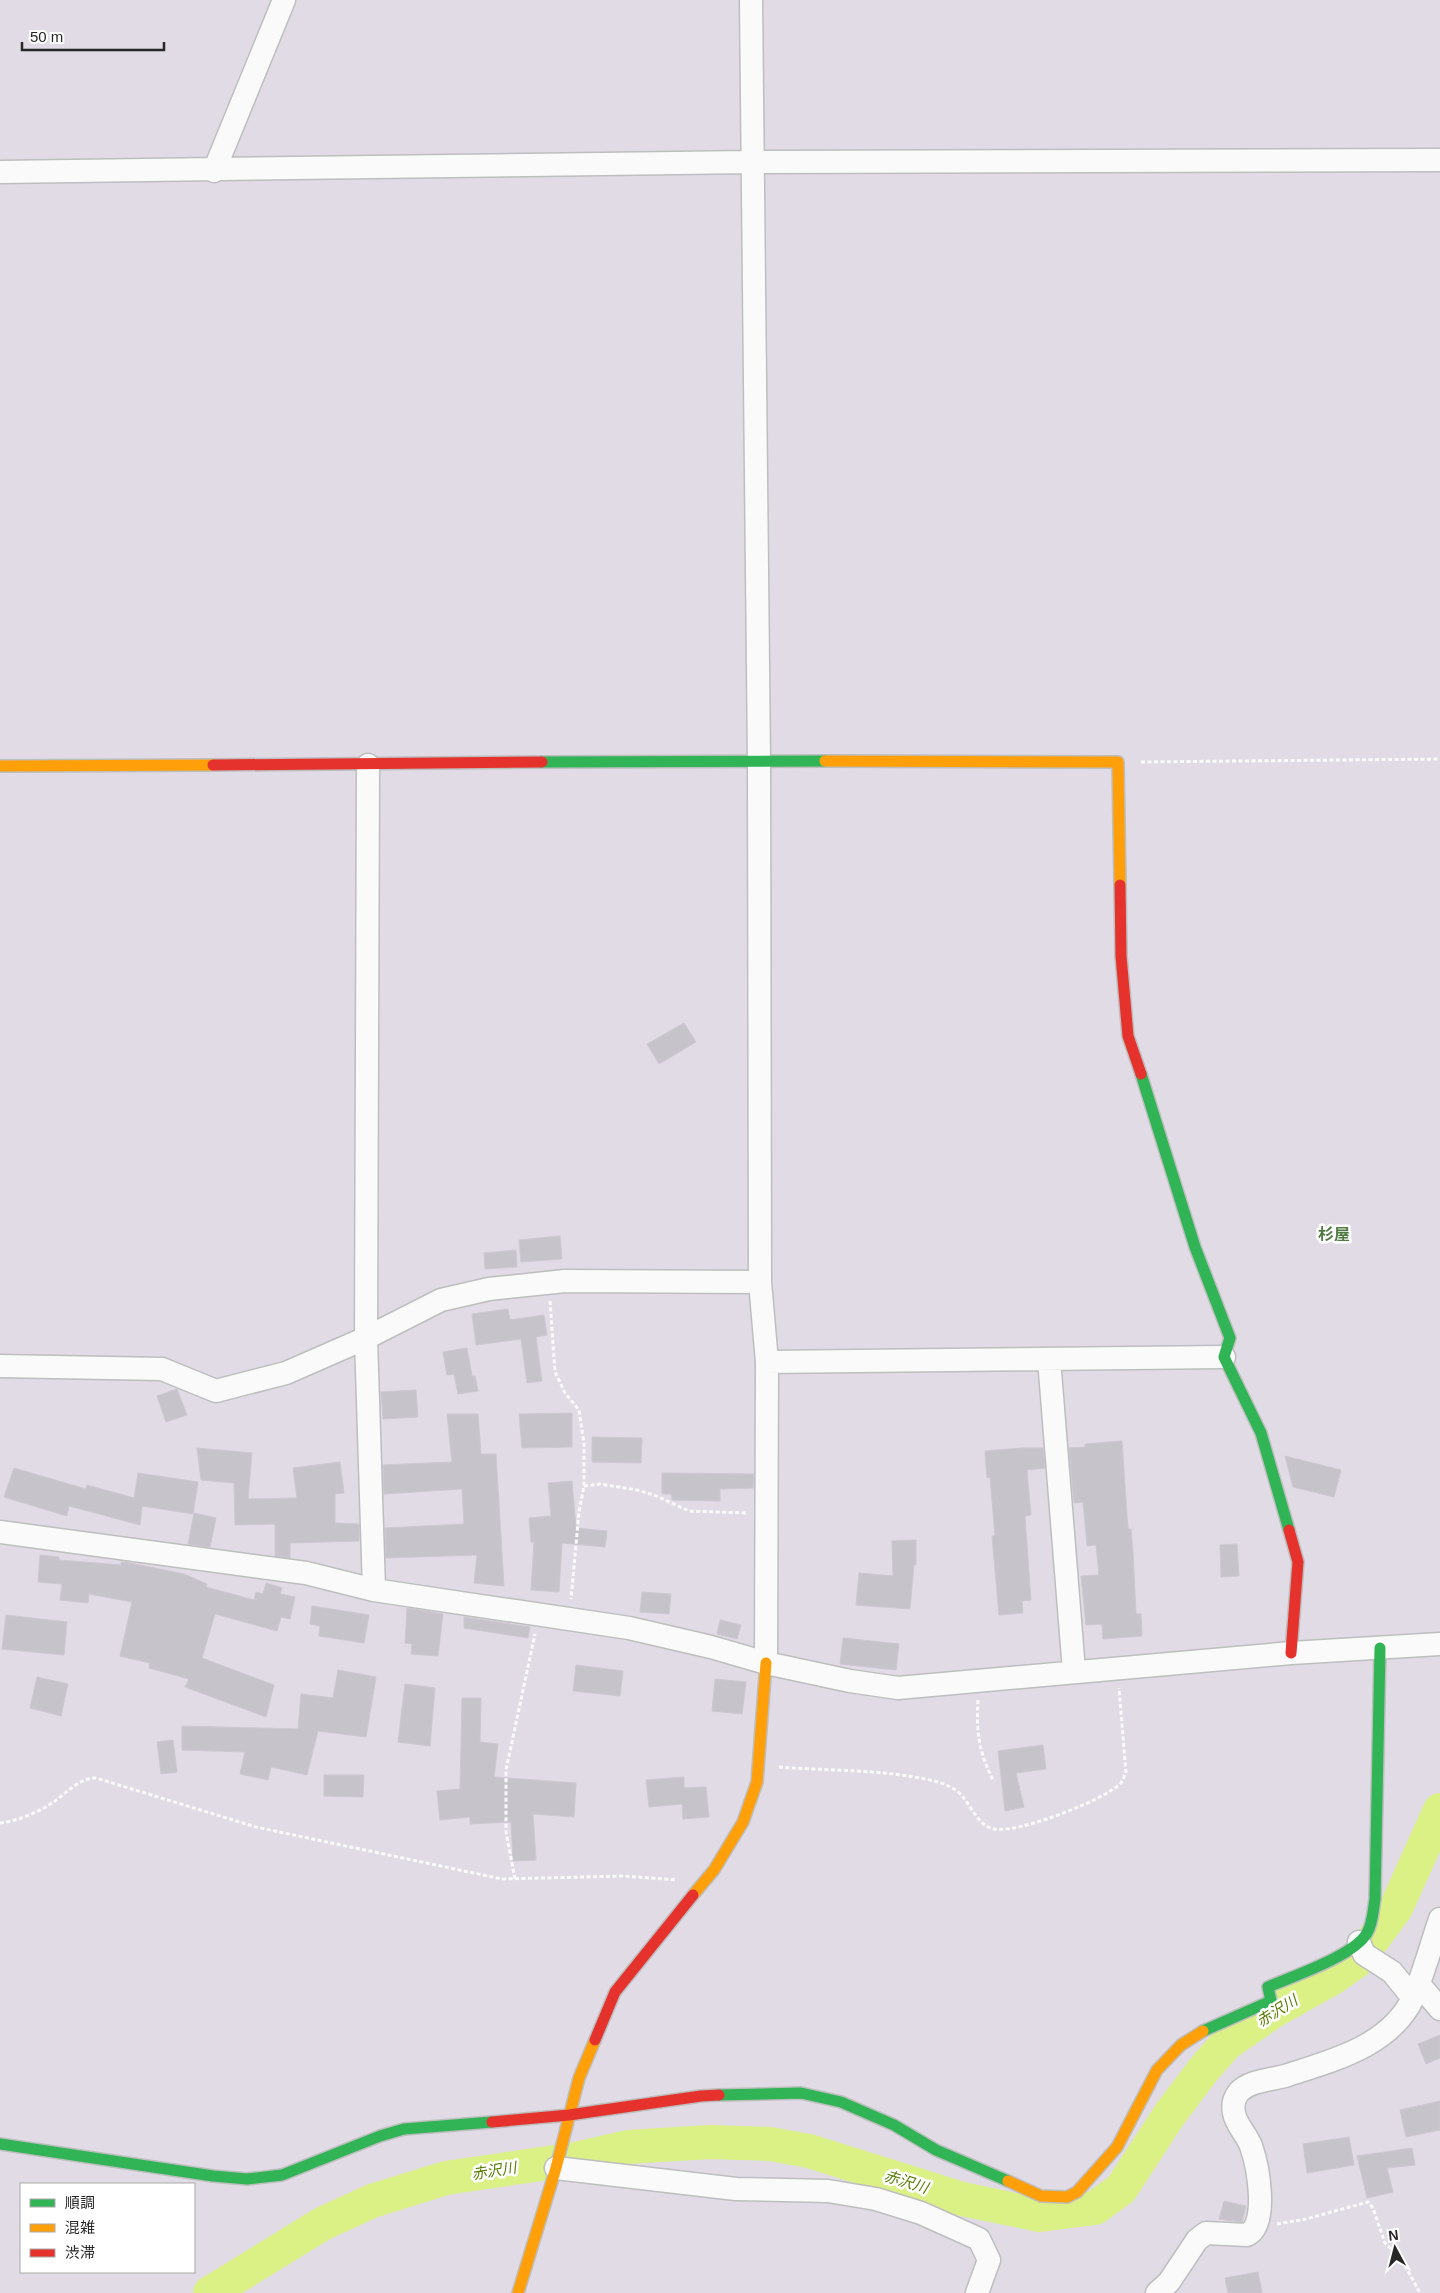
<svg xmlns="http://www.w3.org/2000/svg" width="1440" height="2293" font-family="Helvetica,'Noto Sans JP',sans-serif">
  <rect width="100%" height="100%" fill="#e1dbe6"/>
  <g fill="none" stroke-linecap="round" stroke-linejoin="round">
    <path stroke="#dbf185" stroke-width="34" d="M210,2293L322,2224L372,2201L446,2178L575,2159L628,2147L710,2142L770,2144L809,2151L962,2199L1040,2215L1095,2208L1121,2189L1170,2114L1204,2069L1226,2044L1272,2012L1331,1979L1358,1960L1396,1908L1440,1810"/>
  </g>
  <path fill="#c7c3cb" stroke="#cdc7d1" d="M684,1023L696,1042L659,1064L647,1044Z
    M560,1236L562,1259L521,1262L519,1240Z
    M516,1250L517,1267L485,1269L484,1253Z
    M508,1309L510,1320L544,1315L547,1335L536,1337L542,1381L527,1383L521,1339L476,1345L472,1314Z
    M467,1348L472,1376H475L478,1391L458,1394L454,1374L447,1375L443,1352Z
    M177,1389L187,1415L166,1422L157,1396Z
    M416,1390L418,1417L383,1419L381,1392Z
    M572,1413V1447L522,1448L519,1414Z
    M447,1414H478L481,1454H496L504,1586L474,1583L477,1555L386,1558L385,1528L464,1524L462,1489L384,1494L383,1465L452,1462Z
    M592,1437L642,1438L641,1463L592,1462Z
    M1122,1441L1128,1529H1131L1133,1553L1136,1614H1141L1142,1636L1103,1639L1102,1624L1086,1625L1081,1576L1099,1575L1096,1545L1087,1546L1083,1502L1074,1503L1069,1448L1085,1447V1444Z
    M197,1448L252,1453L248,1499L297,1498L293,1468L340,1462L344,1493L335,1494V1523L359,1524V1541L290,1543V1558L275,1556V1524L235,1525L234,1483L201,1480Z
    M1022,1448H1043L1045,1468L1027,1470L1031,1515L1025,1516L1031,1600L1022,1601L1023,1613L999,1615L992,1536H995L990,1477L987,1478L985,1451Z
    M1285,1456L1341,1470L1334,1497L1293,1487Z
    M14,1468L86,1489L87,1485L134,1498L138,1473L198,1482L193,1514L142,1506L140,1525L69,1506L67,1516L4,1497Z
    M662,1473L754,1474L753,1488L720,1489V1501L672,1500V1494H662Z
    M572,1481L576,1528L607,1531L605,1547L562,1543L559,1592L531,1590L534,1542H531L529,1518L551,1516L548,1483Z
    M194,1513L216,1518L210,1547L188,1544Z
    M916,1540V1565H914L910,1609L856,1605L859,1573L893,1576L892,1541Z
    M1237,1544L1239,1576L1221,1577L1220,1545Z
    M40,1555L59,1557V1560L121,1565V1562H125L184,1574L207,1584L206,1587L254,1600L256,1592L263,1594L266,1583L282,1588L280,1594L295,1597L290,1619L281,1617L277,1631L215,1614L202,1658L274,1685L266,1717L185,1687L189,1679L149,1668L150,1663L120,1656L132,1602L89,1594L88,1603L60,1600L62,1584L38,1582Z
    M642,1592L671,1594L669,1614L640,1612Z
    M312,1606L369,1615L364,1643L319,1636L320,1626L310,1624Z
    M407,1608L443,1614L438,1656L411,1654L412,1644L405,1643Z
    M6,1615L67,1622L64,1655L2,1649Z
    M464,1617L530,1627L528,1638L464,1628Z
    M720,1620L741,1625L737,1639L717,1634Z
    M843,1638L899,1644L896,1670L840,1664Z
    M576,1665L623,1671L620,1696L573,1691Z
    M338,1670L376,1677L366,1737L318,1731L307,1775L271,1767L268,1780L240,1774L245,1752L182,1750V1726L298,1729L301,1694L333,1698Z
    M37,1677L68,1684L61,1716L30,1708Z
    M715,1679L746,1682L742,1714L712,1711Z
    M405,1684L435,1688L430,1746L398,1742Z
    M462,1698H481L480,1742L498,1744L494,1777L576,1783L574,1817L533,1814L536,1860L513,1861L511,1822L470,1824V1817L440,1820L437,1791L460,1789Z
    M173,1740L177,1772L161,1774L157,1742Z
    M1043,1745L1046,1769L1016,1773L1024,1807L1005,1811L998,1751Z
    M324,1775H364L363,1797L324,1796Z
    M684,1777V1788L706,1787L709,1817L683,1819L682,1804L649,1807L646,1780Z
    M1440,2035V2058L1426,2064L1418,2044Z
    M1440,2101V2130L1406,2137L1400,2110Z
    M1349,2137L1354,2165L1307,2173L1303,2144Z
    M1412,2148L1415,2165L1387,2168L1393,2192L1367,2198L1357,2156Z
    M1224,2201L1246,2206L1242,2222L1219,2219Z
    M1258,2272L1262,2293H1228L1225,2278Z"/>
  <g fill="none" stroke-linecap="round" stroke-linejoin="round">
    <g stroke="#bdbebe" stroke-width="25">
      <path id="street" d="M751,0L759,761L760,1282L767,1362L766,1663
        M214,171L284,0
        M0,172L751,162L1440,160
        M368,765L366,1338L374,1590
        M1049,1359L1074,1671
        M767,1362L1224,1357
        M0,1366L162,1369L216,1391L286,1373L366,1338L441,1300L489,1289L565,1281L760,1282
        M0,1532L306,1573L374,1590L629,1628L711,1647L766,1663L850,1681L898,1688L1291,1653L1440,1644
        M1359,1942L1364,1954L1392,1972L1413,1998
        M1418,1983L1440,2009
        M556,2168L736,2189L828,2191L876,2199L921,2213L979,2239L989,2260L977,2293
        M1157,2293L1169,2282L1197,2240L1206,2233L1247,2235C1269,2224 1258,2166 1251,2146C1247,2135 1236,2125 1234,2113C1232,2104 1234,2098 1239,2092C1250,2080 1273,2080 1288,2075C1334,2060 1390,2046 1413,1998C1424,1973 1431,1945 1440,1919"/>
    </g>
    <g stroke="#bdbebe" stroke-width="14">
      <path id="fast" d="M542,762L825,761
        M1141,1074L1195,1247L1230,1338L1224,1357L1261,1433L1289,1530
        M1203,2031L1271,2001L1268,1987C1293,1976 1354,1956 1367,1933C1373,1923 1373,1910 1375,1899L1380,1648
        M719,2095L801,2093L841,2102L894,2125L936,2150L1008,2181
        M0,2144L213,2176L247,2179L282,2175L380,2136L404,2129L492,2122"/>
    </g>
    <g stroke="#bdbebe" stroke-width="14">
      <path id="slow" d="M825,761L1118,762L1120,885
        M0,766L213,765
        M693,1895L714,1870L743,1822L757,1782L766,1663
        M1008,2181L1041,2196L1067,2197L1077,2192L1117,2147L1157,2070L1181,2045L1203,2031
        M518,2293L556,2168L579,2078L595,2040"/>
    </g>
    <g stroke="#bdbebe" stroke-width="14">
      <path id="jam" d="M213,765L542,762
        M1120,885L1121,956L1128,1036L1141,1074
        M1289,1530L1298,1562L1291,1653
        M595,2040L615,1992L693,1895
        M492,2122L569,2115L701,2096L719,2095"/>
    </g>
    <path stroke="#fafafb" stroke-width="3" stroke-dasharray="4 2.5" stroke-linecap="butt" d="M1141,762L1440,759
      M550,1301L555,1372L565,1393L579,1410L584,1444V1486L579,1512L571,1599
      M584,1486L600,1484L637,1490L654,1495L689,1511L746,1513
      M978,1700C976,1734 979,1752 994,1782
      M779,1767C830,1771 884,1769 934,1781C944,1783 957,1789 963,1797C972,1808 979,1826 994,1829C1017,1834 1105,1800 1121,1783C1123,1780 1124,1776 1126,1773L1119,1688
      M0,1823C17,1821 37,1813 52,1803C66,1794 78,1778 96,1778L256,1827L502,1879L624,1876L677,1880
      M515,1879L506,1832V1770L535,1634
      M1277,2224L1306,2219L1368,2202L1373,2208L1385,2243L1401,2258L1420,2293"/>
    <use href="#street" stroke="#fafafb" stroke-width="22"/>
    <use href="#fast" stroke="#30b455" stroke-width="11"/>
    <use href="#slow" stroke="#ff9f0a" stroke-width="11"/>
    <use href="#jam" stroke="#e5322d" stroke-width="11"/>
  </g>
  <g text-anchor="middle" stroke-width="5" stroke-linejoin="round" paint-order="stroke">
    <g font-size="15" font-style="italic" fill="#597d04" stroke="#fff">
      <text transform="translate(1277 2011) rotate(-32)" y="5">赤沢川</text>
      <text transform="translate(494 2171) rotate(-9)" y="5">赤沢川</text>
      <text transform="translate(906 2182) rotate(17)" y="5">赤沢川</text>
    </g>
    <g font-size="16" font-weight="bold" fill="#507b43" stroke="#fff">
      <text x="1334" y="1240">杉屋</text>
    </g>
  </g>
  <rect x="20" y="2183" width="175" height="90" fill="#ffffff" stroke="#a9a9a9"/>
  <rect x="30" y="2199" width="25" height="8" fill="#30b455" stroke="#a9a9a9"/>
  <text x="65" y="2208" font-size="15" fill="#272727">順調</text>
  <rect x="30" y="2224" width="25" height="8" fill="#ff9f0a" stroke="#a9a9a9"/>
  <text x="65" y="2233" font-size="15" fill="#272727">混雑</text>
  <rect x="30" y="2249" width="25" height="8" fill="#e5322d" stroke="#a9a9a9"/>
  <text x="65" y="2258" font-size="15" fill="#272727">渋滞</text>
  <g transform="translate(1395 2248) rotate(353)" stroke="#ffffff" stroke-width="4" paint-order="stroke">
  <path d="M0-4L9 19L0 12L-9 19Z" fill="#272727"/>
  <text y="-8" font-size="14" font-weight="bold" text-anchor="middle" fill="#272727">N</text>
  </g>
  <path d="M22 42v8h142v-8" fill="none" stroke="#272727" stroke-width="2.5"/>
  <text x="30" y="42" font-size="15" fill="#272727" stroke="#ffffff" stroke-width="4" paint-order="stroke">50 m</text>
</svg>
